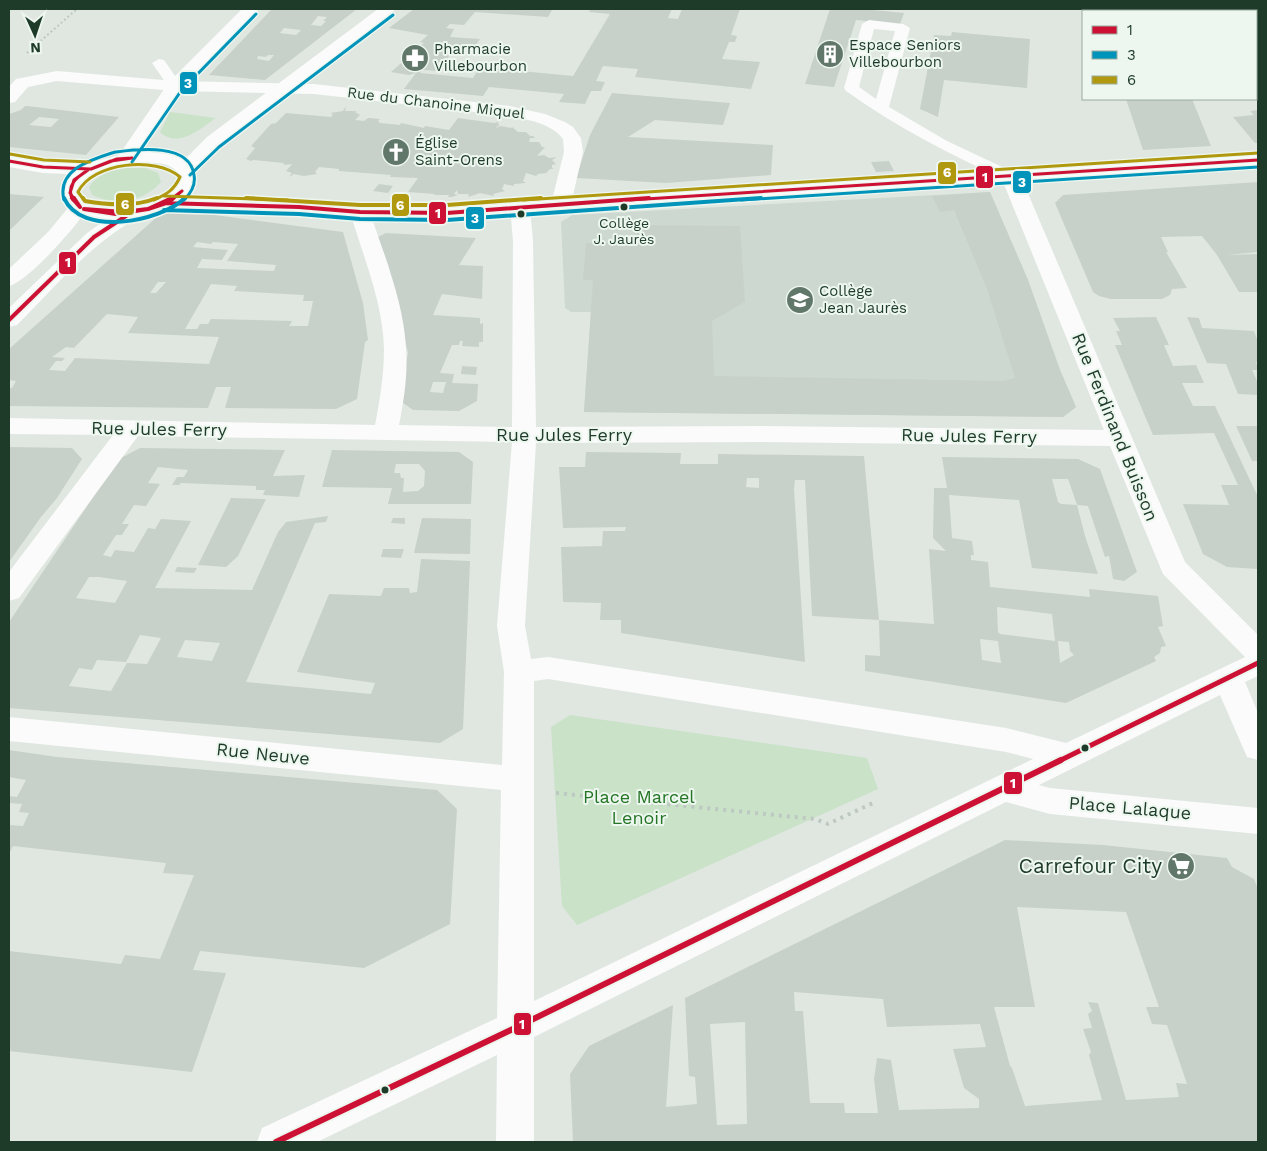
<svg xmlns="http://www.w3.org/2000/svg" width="1267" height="1151" font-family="'Work Sans',sans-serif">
  <rect width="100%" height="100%" fill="#e0e7e1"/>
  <path fill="#cdd9d0" d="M990,192L1028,280L1060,370L1076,407L1063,417L584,412L591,312H571L565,308L561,222L572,215Z"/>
  <path fill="#c9e2c8" d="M170,112L216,118C200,129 178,149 160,132Z
    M125,168H145L158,173L161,182C144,202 115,206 92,195L89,187C98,174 110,171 125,168Z
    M570,715L867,758L878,789L577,925L562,906L551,727Z"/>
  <path fill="#c8d0ca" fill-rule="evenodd" d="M272,9H357L265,80L209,75ZM318,16L327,17L323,21H326L321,26L311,25ZM284,28L301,30L296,35L280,33ZM268,55H274L269,61L257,59L258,56L266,57Z
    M414,9L552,10L548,17L475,12L464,25L450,24L446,28L454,29L450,37L480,39L474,47L457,45L454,50L459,51L456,55H450L438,71L422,70L420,73L473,78L480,67L573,76L610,14L589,12L591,9H672L668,18L678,19L682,9H740L731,35L737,36L735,42H729L722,59L760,62L751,89L635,77L638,69L603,66L596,81L605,82L601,91H591L585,104L559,102L564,94L489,87L483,96L404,89L416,73L409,75L391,72L424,43L420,42L428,35L389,28Z
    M830,9H863L904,13L900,24L856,20L834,87L805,84Z
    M1171,9H1234V11H1171Z
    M952,32L1030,39L1027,88L944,80L938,117L920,109L934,35L951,36Z
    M612,93L730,103L723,125L655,120L628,137L773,145L771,175L666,183L576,178L590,135Z
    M1126,99H1192L1211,146L1143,150Z
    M25,106H27L119,117L86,155L9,147V114L21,110ZM39,117L59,119L51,127L29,125Z
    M346,106L345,111H357L355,112L360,115L355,120L364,121L368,118L380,119L378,121L380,123L400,125L401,123L424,128L425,126L449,130L458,118L494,123L498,122L499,125L495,129L500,126L511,128L512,127L518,132H526L530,136H533L535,138H530L529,142H539L542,147H545L537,156L544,155L549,158L557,157L552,160L556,164L552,165V168L554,169H550L546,173L538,174L536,176L526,173L523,181L526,183L514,184V186L504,184L502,189L505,191L493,194L494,196L480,193L468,197L469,194H458L457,190L454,194L458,195L452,197H448L449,195H434L435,194L408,192L418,178L390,177L391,175L339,171V169L319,167L315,172L317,174L304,176L294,174L289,177L292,173L286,171L292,164L285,165L283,163L253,160L251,161L246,159L255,148L251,146L271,124L276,123L286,113L331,117L333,114L330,113L343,111Z
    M1258,110V143H1255L1233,117L1254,115L1250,111Z
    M889,161L894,171L876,172L871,162Z
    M1258,182V252L1227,255L1258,254V292H1239L1217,255L1202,236L1161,237L1168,252H1166L1187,288L1172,289L1170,295L1162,299H1111L1099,296L1093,292L1055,203L1063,195Z
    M379,184L393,186L388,193L373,191Z
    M990,192L1028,280L1060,370L1076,407L1063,417L584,412L593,280H583L586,243H637V225L740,226L745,302L712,321L714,376L1003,381L1015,378L987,289L954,210L940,212L932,196Z
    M9,194L44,197L9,231Z
    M177,210L343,232L363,303L368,340L365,342L357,399L336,409L225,408L231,387H216L208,408L9,406V388H12L16,381L9,380V349L158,216ZM197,242L211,244L213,242L238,244L227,261L276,265L274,271L197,268L202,259L222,260L228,250L193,247ZM158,282H166L156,293H150ZM211,284L237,286L234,291L304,295L303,301H313L308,326H289L292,321L211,319L208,324H200L197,329H185ZM107,314L138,317L128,333L219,337L209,364L75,358L65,371L49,370L56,361H62L65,358L52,357L66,347L74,348Z
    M386,233L476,238L459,265L483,266L482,299L442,294L433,315L480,318V324L483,323V342H479V347L462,346L463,341H460L459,345H452L440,373L454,374L452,383L478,384L477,401L459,411L413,410L399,400L408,353L388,264L378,237ZM433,382H446L443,393L430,392Z
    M1156,317L1169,345H1164L1173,366L1196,365L1204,383H1182L1193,406H1215L1258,497V569L1227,567L1203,554L1183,504L1229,505L1221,485H1238L1214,433L1153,435L1115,345H1122L1116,331H1120L1113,318Z
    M1187,317L1199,318L1202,328L1254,331L1258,342V362H1256L1258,370H1252L1258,383V395L1238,394L1226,364L1207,363Z
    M462,366L477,367L476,375L461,374Z
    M1236,426H1258V461H1252Z
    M9,447L72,448L82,459L57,498L41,517L9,562Z
    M140,448L285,450L273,476L305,475L299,497L263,495L265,490H256V486L181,483L179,485H172L177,477H184L188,470L158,467L148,483L160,484L146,506L134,505L122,524H129L122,535H116L103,555L111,557L115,550L134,552L148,528L155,529L161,519L191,521L155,588L252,590L278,532L286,522L328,516L326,522L315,523L246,682L371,694L375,683L297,672L329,594L381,596L384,588H409L410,593L417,592L421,559L470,561L463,729L440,743L9,708V622L119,459ZM89,577H99L127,581L115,603L76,598ZM140,635L161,638L147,664L127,663L111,691L69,686L79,668L92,670L97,660L126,662ZM185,640L220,643L212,661L177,657Z
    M332,450L459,452L473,462L471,504H388L392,488L322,487ZM396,464H419L425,471L424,486L418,491L403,492L404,478H401L400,473H394Z
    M586,452L681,453L680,464H718V454L864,456L879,620L812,616L805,480H795L794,489L805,662L621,633V620H600L601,603L563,602L561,547L602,546L603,531H625L626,527L563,528L559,467H585ZM747,478H759V488L746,487Z
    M942,457L1078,459L1100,469L1137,572L1124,581L1113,579L1109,556L1105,557L1088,506L1077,505L1068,479H1052L1058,502L1061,504L1077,505L1085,536L1098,574L1032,568L1019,500L949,495L952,538L972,541L974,555H971V560L988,562L990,587L1090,597L1089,589L1158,596L1163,626L1158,627L1166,646L1161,647L1160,653L1154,657L1156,661L1066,703L865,671V655L880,656L879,620L934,624L929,549L946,551L933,538L934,488H947ZM997,607L1052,614L1055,641L1000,634L998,632ZM980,639L998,641L1001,663L982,660ZM1058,641L1069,642L1070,651L1074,655L1060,663Z
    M231,498L266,499L238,556L226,567L198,565Z
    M393,518H405V524L391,523Z
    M422,518L471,519L470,554L414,553Z
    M383,549H404L401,558L381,557Z
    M177,567L197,568L194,573L175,572Z
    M9,750L57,757L437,790L457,809L450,924L364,968L200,951L193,970L226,973L192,1072L9,1051V951L121,964L125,955L160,959L194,875L163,873L166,863L13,846L9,854V825L23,826L29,813L19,812L22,804L9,803V796L17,797L26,780L9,777Z
    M1005,840L1103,845L1227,858L1232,867L1254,879L1258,889V1142H573L570,1074L589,1046L673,1005L666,1107L697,1104L695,1077L689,1076L685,998ZM1017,907L1126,912L1159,1007H1146L1152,1024L1167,1025L1187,1084L1176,1083L1179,1097L1126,1100L1098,1003L1088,1002L1092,1011L1088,1014L1092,1028L1083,1029L1091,1052L1089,1055L1102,1100L1025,1106L1012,1068L1010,1066L994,1007H1035ZM794,992L883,999L887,1027L980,1024L986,1047L953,1049L964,1088L979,1099V1108L899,1110L891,1060L877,1058L874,1079L878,1113H845L844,1103H810L803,1011H795ZM745,1022L747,1124L717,1125L710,1024Z"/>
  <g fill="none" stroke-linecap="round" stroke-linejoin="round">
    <path stroke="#bec8c2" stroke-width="2" stroke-dasharray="2 2.5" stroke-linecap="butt" d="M27,53L77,9"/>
    <path stroke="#bec8c2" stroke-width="4" stroke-dasharray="3 5" stroke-linecap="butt" d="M556,793L815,819L828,824L873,803"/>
    <path fill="#fafbfa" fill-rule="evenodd" d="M869,20L903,24L910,28L889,107L947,141L1017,174L1019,177L1017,180H1005C950,154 896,127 846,91L844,88L862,24ZM874,29L895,31L876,99L859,87Z
      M159,59L164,60L180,83L182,86L180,89H170L152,63Z"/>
    <path fill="#fafbfa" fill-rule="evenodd" d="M57,71L175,81L314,84L510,106L545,114L565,122L573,127L581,138L583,152L571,204L568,208L561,210L554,208L551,204L564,152L563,139C551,123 528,120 510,116L314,94L175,91L57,81L28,87L15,102L9,103V87L16,79Z
      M1011,171L1018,173L1021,177L1185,562L1258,635V676L1245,682L1258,713V760L1247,757L1220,695L1039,785L1050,788L1258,808V834L1050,814L1006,802L534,1037V1142H496L497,1055L317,1142H257L262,1128L497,1018L501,790L9,741V717L502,765L504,672L497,626L512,442L138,436L19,598L9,601V572L113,435L9,434V418L375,425C380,400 384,374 384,349C383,302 363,256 350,212L353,208L360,206L367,208L370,212C384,256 404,302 406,349C408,374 404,400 399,425L512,427L513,241L510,207L513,203L520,201L527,203L530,207L533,241L536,427L758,426L1104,430L1001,177L1004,173ZM758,442L1110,446L1163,574L1245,657L1066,743L1006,728L548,657L531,659L525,626L536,443ZM548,679L1006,752L1033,759L534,1001V681Z"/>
    <path fill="#fafbfa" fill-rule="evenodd" d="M1258,154V166L561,210L447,219L360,218L299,213L164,209L157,207L154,203L157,199L164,197L299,201L360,206L447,207L561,198Z"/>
    <path fill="#fafbfa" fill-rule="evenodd" d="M242,9H259L181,89L140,151L167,154L185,159L207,137L378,9H396L291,93L221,145L195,171C207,205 157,210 137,217C132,220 126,225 121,228C82,254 50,292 17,325L9,327V308L87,233L107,219L83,215C71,232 27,282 9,286V269L48,232L68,208C57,197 57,184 69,174L43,173L9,167V155L43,161L89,163L119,155L169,82ZM136,163C146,163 158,162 167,165C192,175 170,194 156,200C143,206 128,207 114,207C101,207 90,206 81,199C73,173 117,166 136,163Z"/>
    <g stroke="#edf7ef" stroke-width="5.5">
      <path id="bus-1-far3" d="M9,161L43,167L90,169
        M91,169L117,159L132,158
        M91,169L111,161L132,158
        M73,200C65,186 77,177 88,170
        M75,200L70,193L74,180L88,170
        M170,200L182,191
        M172,200L182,191
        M630,200L1258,160"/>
    </g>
    <g stroke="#edf7ef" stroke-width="7">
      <path id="bus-1-far2" d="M72,198L80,207
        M74,198L80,207
        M164,203L299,207L360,212L447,213L649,198
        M84,209L123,212L148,209
        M84,209L116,214L148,209
        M148,209L172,198
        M148,209L169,202L173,198
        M9,320L94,237L132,212"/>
    </g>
    <g stroke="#edf7ef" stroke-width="9">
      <path id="bus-1-far1" d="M1059,761L1258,663"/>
    </g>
    <g stroke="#edf7ef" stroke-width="10">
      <path id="bus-1" d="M276,1142L515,1028L1061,760"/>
    </g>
    <g stroke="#edf7ef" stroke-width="5.5">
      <path id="bus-2-far1" d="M116,152C139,149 190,143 194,175C196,185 191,193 184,200
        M132,162L181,91L256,14
        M190,175L219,147L393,15
        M64,200C56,169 93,159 115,152
        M741,200L1258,167"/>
    </g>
    <g stroke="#edf7ef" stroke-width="7">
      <path id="bus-2" d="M64,198C81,237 160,222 185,198
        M164,210L299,214L360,219L447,220L761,198"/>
    </g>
    <g stroke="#edf7ef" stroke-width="5.5">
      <path id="bus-3-far1" d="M10,154L44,160L90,162
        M164,196L288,200
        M84,200L78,192C93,162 156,156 180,177C174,190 167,194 154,200
        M523,200L1258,153"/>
    </g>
    <g stroke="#edf7ef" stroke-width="7">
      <path id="bus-3" d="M83,198L85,201C108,205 135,207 157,198
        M246,198L360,205H447L541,198"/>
    </g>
    <use href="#bus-1-far3" stroke="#cd1135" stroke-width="3"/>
    <use href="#bus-1-far2" stroke="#cd1135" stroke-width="4"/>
    <use href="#bus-1-far1" stroke="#cd1135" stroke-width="5"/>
    <use href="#bus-1" stroke="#cd1135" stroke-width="6"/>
    <use href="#bus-2-far1" stroke="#0094ba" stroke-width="3"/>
    <use href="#bus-2" stroke="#0094ba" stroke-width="4"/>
    <use href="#bus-3-far1" stroke="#b0990e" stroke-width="3"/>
    <use href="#bus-3" stroke="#b0990e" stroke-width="4"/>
  </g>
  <defs>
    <g id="building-disc" transform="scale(1.4375)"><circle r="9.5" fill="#617769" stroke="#edf7ef"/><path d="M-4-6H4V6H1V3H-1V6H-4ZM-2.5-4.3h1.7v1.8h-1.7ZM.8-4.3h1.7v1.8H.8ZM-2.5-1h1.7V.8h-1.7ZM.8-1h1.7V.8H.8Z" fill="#fff"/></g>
    <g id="pharmacy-disc" transform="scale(1.4375)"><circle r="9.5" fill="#617769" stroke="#edf7ef"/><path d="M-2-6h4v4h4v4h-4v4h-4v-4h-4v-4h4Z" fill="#fff"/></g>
    <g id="church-disc" transform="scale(1.4375)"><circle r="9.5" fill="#617769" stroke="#edf7ef"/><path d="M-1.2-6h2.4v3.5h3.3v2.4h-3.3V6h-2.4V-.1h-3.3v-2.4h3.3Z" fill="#fff"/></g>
    <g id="school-disc" transform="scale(1.4375)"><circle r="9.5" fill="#617769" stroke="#edf7ef"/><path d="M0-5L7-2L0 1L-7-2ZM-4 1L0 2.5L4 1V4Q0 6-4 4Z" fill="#fff"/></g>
    <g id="supermarket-disc" transform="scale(1.4375)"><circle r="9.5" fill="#617769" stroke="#edf7ef"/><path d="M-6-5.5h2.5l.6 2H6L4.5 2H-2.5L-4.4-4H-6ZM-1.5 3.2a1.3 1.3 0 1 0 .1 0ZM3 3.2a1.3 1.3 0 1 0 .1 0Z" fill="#fff"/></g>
  </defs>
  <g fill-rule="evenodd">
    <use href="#building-disc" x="830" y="54"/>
    <use href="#pharmacy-disc" x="415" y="58"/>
    <use href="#church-disc" x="396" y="152"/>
    <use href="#school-disc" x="800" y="300"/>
    <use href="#supermarket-disc" x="1181" y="866"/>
  </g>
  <g fill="#1d3b28" stroke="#edf7ef" stroke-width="2">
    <circle cx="624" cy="207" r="4.5"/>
    <circle cx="521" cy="214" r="4.5"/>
    <circle cx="1085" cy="748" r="4.5"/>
    <circle cx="385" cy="1090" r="4.5"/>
  </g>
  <g text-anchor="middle" stroke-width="4" stroke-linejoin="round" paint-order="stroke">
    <g font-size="14" fill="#1d3b28" stroke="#edf7ef">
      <text x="624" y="228">Collège<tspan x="624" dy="16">J. Jaurès</tspan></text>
    </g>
    <g font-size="15" fill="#1d3b28" stroke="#edf7ef" text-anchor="start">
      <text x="849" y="50">Espace Seniors<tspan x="849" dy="17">Villebourbon</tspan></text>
      <text x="434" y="54">Pharmacie<tspan x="434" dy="17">Villebourbon</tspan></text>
      <text x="415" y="148">Église<tspan x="415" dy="17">Saint-Orens</tspan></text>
      <text x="819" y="296">Collège<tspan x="819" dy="17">Jean Jaurès</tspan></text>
    </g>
    <g font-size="15" fill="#1d3b28" stroke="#edf7ef">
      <text transform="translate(436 103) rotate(7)" y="5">Rue du Chanoine Miquel</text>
    </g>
    <g font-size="18" fill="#1d3b28" stroke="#edf7ef">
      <text transform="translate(1115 427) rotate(68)" y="6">Rue Ferdinand Buisson</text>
      <text transform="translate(159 429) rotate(1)" y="6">Rue Jules Ferry</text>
      <text x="564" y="441">Rue Jules Ferry</text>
      <text transform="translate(969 436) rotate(1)" y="6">Rue Jules Ferry</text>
      <text transform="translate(263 754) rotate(6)" y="6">Rue Neuve</text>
      <text transform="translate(1130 808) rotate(5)" y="6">Place Lalaque</text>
    </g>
    <g font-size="18" fill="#257526" stroke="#edf7ef">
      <text x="639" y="803">Place Marcel<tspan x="639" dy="21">Lenoir</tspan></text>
    </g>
    <g font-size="21" fill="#1d3b28" stroke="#edf7ef" text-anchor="end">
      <text x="1162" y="873">Carrefour City</text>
    </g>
  </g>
  <g stroke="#edf7ef" stroke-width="2">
    <rect x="179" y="71" width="19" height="24" rx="5" fill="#0094ba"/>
    <rect x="937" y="161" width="20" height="24" rx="5" fill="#b0990e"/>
    <rect x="975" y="165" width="19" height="24" rx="5" fill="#cd1135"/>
    <rect x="1012" y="170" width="20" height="24" rx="5" fill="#0094ba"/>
    <rect x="115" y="192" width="20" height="24" rx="5" fill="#b0990e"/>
    <rect x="391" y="193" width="19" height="24" rx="5" fill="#b0990e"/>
    <rect x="428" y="201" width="19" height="24" rx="5" fill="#cd1135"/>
    <rect x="465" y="206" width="20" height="24" rx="5" fill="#0094ba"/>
    <rect x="58" y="251" width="19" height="24" rx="5" fill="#cd1135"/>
    <rect x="1003" y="771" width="20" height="24" rx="5" fill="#cd1135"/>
    <rect x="513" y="1012" width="19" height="24" rx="5" fill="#cd1135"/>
  </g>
  <g font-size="14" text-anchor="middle" font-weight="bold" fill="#fff">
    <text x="188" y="88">3</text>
    <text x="947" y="177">6</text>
    <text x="985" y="182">1</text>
    <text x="1022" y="187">3</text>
    <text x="125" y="209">6</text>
    <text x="400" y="210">6</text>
    <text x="438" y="218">1</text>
    <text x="475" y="223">3</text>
    <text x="68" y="267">1</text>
    <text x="1013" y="788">1</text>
    <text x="522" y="1029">1</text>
  </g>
  <rect width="1267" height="1151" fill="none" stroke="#1d3b28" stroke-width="20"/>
  <rect x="1082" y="10" width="175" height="90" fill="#edf7ef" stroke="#9aac9f"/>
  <rect x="1092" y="26" width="25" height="8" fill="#cd1135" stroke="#9aac9f"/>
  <text x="1127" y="35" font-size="15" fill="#1d3b28">1</text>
  <rect x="1092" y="51" width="25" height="8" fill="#0094ba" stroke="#9aac9f"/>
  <text x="1127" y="60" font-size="15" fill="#1d3b28">3</text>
  <rect x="1092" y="76" width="25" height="8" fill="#b0990e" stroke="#9aac9f"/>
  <text x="1127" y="85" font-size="15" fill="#1d3b28">6</text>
  <g transform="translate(35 35) rotate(177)" stroke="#edf7ef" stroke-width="4" paint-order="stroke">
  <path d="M0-4L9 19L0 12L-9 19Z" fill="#1d3b28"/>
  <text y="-8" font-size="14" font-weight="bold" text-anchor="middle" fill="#1d3b28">N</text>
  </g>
</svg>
